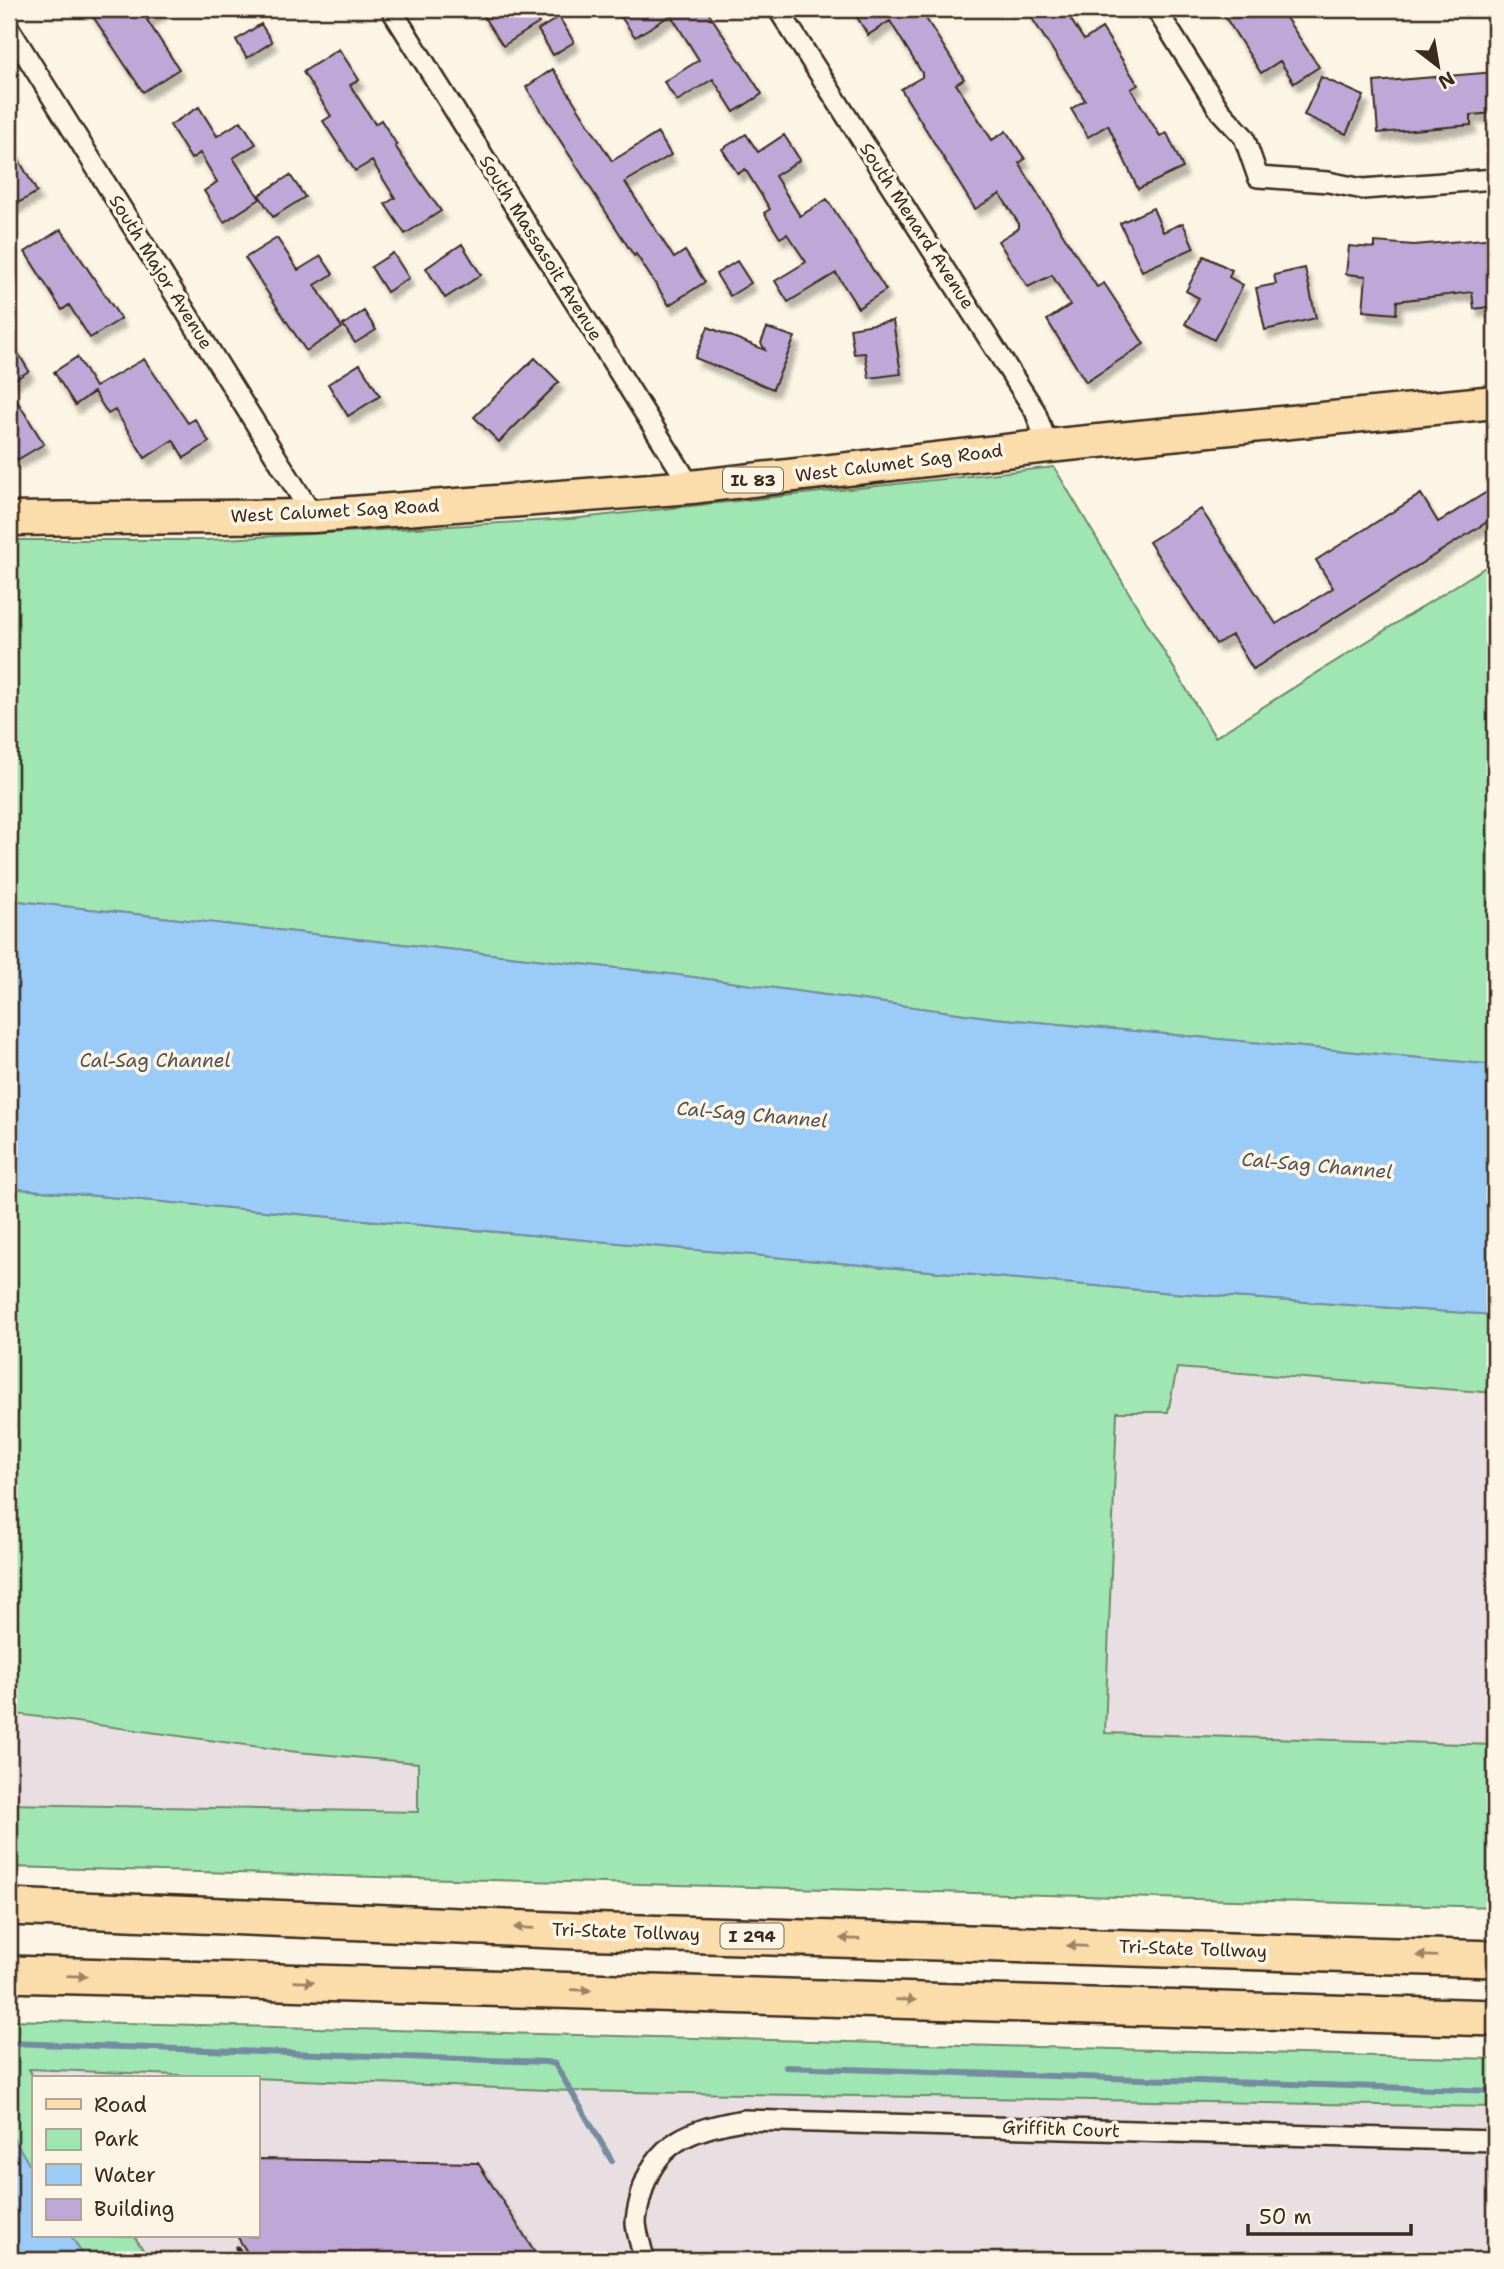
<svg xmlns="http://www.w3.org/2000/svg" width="1504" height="2269" font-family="'Shantell Sans',sans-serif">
  <defs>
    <filter id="shadow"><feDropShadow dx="4.5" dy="8" stdDeviation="2" flood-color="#0004"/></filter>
  </defs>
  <rect width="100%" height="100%" fill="#fcf5e5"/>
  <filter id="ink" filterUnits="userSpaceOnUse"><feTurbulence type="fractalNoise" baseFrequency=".0143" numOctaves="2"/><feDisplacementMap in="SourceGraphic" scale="14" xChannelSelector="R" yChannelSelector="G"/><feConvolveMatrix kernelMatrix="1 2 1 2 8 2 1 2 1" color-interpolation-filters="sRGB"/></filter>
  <g filter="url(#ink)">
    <path fill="#e9dee1" d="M1177,1367L1495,1393V1745L1105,1734L1117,1412Z
      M9,1713L297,1752L418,1762V1812L9,1804Z
      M28,2069L249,2078H34Z
      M257,2079L572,2091L1495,2107V2260H150L134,2236H257Z"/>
    <path fill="#9fe6b3" stroke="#6d8868" stroke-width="2" d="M1054,467L1215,737L1495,561V1065L994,1018L678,975L9,900V540H208L570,519Z
      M9,1188L1174,1293L1495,1315V1393L1177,1368L1168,1412H1117L1105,1733L1495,1745V1907L9,1867V1804L418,1812V1763L297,1752L9,1713Z
      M9,2020L1495,2059V2107L572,2091L29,2069L34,2078L33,2236H134L150,2260H9Z"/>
    <path fill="#9bcbf7" stroke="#758ba0" stroke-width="2" d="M9,900L678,975L994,1018L1495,1065V1315L1174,1293L9,1188Z
      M9,2130L33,2171V2236H71L86,2260H9Z"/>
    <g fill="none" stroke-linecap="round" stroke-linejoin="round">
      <path stroke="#758ba0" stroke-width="6" d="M9,2043L546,2062L555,2064L612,2161
        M786,2067L1495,2091"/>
    </g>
    <path fill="#bea8d7" stroke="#3b2a1e" stroke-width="2" filter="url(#shadow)" d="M88,9H164L147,20L179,69L143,92Z
      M494,9H530L539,23L503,46L483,16Z
      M633,9H706L762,94L734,112L713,79L677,101L664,82L699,60L671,15L635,37L621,17Z
      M852,9H920L964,79L956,84L992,140L1006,131L1025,159L1019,163L1064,236L1097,287L1104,283L1144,344L1086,382L1047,320L1070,305L1052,275L1028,287L998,241L1019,228V224L1000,194L975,209L901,89L922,77V73L890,21L868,35Z
      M1026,9H1064L1084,40L1102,28L1138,85L1131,89L1160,136L1167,133L1183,168L1138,189L1108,125L1088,137L1071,109L1085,100Z
      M1220,9H1280L1319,67L1294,83L1280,61L1261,73Z
      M559,17L574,42L553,55L538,30Z
      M261,24L272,42L247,58L236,40Z
      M339,49L359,80L350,85L375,124L381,120L397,145L395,146L441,211L405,234L385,204L395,198L372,161L355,171L323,121L331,116L303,72Z
      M553,69L612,161L658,133L671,155L625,182L674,258L685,251L705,282L669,305L636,254L634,256L526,87Z
      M1495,72V113L1471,115V125L1378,133L1374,82Z
      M1321,77L1364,96L1346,134L1304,115Z
      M199,107L217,136L241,121L256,144L233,158L260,199L224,222L204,191L217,182L200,153L191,159L170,125Z
      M746,134L758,152L784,135L800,160L775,176L800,216L827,199L886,290L858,308L836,273L788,302L775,281L806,262L787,234L780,238L764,213L770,209L745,169L738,174L722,149Z
      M9,142L37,192L9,208Z
      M290,175L305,197L273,217L259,195Z
      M1153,208L1163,232L1183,223L1194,248L1142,271L1120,223Z
      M61,229L121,319L90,338L69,305L62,310L25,252Z
      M277,238L298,270L321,256L333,274L315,285L342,328L306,351L245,258Z
      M1495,238V306L1474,309L1472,292L1397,301L1396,314L1363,311L1366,276L1346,274L1349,246L1375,248V242L1414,245Z
      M462,244L481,275L445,298L426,268Z
      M393,253L409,278L387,292L371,267Z
      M1204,256L1232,270L1229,277L1243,285L1214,340L1185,324L1199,298L1186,291Z
      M737,261L751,283L730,296L716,274Z
      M1305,268L1316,318L1265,330L1256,288L1276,284L1274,275Z
      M364,311L376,330L355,343L343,325Z
      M893,321L901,374L869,378L865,353L854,354L850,328Z
      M708,327L765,350L761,343L767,328L795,337L773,389L695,358Z
      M9,338L29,371L9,383Z
      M77,357L95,387L144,359L188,423L195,419L209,442L184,458L173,440L145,458L115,410L108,414L94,392L75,405L54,372Z
      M535,358L559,382L499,442L474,417Z
      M360,364L380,396L348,416L328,384Z
      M9,388L44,444L17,460L9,447Z
      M1495,487V517L1253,669L1232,635L1216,644L1149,542L1201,509L1276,624L1333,588L1316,560L1421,494L1438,522Z
      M257,2159L478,2163L540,2260H252L237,2236H257Z"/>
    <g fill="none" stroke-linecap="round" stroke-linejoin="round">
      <g stroke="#3b2a1e" stroke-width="24">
        <path id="minor" d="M391,9L691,487
          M778,9L1035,411L1048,446
          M1156,9L1220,111L1244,137L1258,177L1328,182L1363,189L1495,179
          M9,28L313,516
          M644,2260C642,2248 637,2235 636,2223C636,2214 639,2204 641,2196C654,2141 693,2129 743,2120L1495,2141"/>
      </g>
      <g stroke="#3b2a1e" stroke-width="37">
        <path id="primary" d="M9,519L313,516L691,487L1048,446L1495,402"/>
      </g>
      <g stroke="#3b2a1e" stroke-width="40">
        <path id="motorway" d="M9,1907L577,1931L1495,1959
          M9,1974L1495,2018"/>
      </g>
      <use href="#minor" stroke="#fcf5e5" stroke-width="19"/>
      <use href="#primary" stroke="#fbddab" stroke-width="32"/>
      <use href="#motorway" stroke="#fbddab" stroke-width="35"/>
      <path stroke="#3b2a1e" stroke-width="5" d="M237,2248L245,2260"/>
    </g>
    <defs><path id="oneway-solid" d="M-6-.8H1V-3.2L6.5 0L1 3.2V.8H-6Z" transform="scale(1.75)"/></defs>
    <g fill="#9b8464">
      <use href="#oneway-solid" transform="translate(524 1928) rotate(-178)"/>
      <use href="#oneway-solid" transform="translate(850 1939) rotate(-178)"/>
      <use href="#oneway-solid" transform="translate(1077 1946) rotate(-178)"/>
      <use href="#oneway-solid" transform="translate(1427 1956) rotate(-178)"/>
      <use href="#oneway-solid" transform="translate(77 1976) rotate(2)"/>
      <use href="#oneway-solid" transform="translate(304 1982) rotate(2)"/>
      <use href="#oneway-solid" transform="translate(581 1990) rotate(2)"/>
      <use href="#oneway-solid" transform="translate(906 2000) rotate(2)"/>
    </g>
  </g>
  <g text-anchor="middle" stroke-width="7" stroke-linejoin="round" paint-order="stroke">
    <g fill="#fcf5e5" stroke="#75675a" stroke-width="2">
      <rect x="723" y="467.5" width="60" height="25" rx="5"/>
      <rect x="720.5" y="1923.5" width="63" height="25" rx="5"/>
    </g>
    <g font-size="16" font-weight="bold" fill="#3b2a1e">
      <text x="753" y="486">IL 83</text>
      <text x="752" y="1942">I 294</text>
    </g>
    <g font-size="18" fill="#3b2a1e" stroke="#fcf5e5">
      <text transform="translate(917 226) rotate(57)" y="6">South Menard Avenue</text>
      <text transform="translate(541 248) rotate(58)" y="6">South Massasoit Avenue</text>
      <text transform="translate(161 272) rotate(58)" y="6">South Major Avenue</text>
      <text transform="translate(899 463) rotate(-7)" y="6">West Calumet Sag Road</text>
      <text transform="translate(335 511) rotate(-3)" y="6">West Calumet Sag Road</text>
      <text transform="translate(626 1932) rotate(2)" y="6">Tri-State Tollway</text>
      <text transform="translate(1193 1949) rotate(2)" y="6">Tri-State Tollway</text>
      <text transform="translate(1061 2129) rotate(2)" y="6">Griffith Court</text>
    </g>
    <g font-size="19" font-style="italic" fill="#535254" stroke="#fcf5e5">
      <text x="155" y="1067">Cal-Sag Channel</text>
      <text transform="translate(752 1114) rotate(5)" y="7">Cal-Sag Channel</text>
      <text transform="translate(1317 1165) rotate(5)" y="7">Cal-Sag Channel</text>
    </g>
  </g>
  <rect width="1504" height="2269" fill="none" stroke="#fcf5e5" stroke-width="35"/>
  <rect x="18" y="18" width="1469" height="2234" fill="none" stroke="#3b2a1e" stroke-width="2.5" filter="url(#ink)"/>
  <rect x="32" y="2076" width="228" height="161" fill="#fcf5e5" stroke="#afa495" stroke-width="2"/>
  <rect x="46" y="2099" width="35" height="10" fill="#fbddab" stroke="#afa495" stroke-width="2"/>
  <text x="94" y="2112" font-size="21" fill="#3b2a1e">Road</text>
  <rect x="46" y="2129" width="35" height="21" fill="#9fe6b3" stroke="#afa495" stroke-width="2"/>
  <text x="94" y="2146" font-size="21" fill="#3b2a1e">Park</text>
  <rect x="46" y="2164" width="35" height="21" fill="#9bcbf7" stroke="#afa495" stroke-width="2"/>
  <text x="94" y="2182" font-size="21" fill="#3b2a1e">Water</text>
  <rect x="46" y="2199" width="35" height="21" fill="#bea8d7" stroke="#afa495" stroke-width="2"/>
  <text x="94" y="2216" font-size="21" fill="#3b2a1e">Building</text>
  <g transform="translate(1438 66) rotate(149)" stroke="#fcf5e5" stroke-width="5" paint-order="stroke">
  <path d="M0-5L12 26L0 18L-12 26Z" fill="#3b2a1e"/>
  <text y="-10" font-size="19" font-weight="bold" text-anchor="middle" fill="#3b2a1e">N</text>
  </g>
  <path d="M1248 2224v10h163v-10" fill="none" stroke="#3b2a1e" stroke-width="3.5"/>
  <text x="1259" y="2224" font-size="21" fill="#3b2a1e" stroke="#fcf5e5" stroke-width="5" paint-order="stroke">50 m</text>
</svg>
